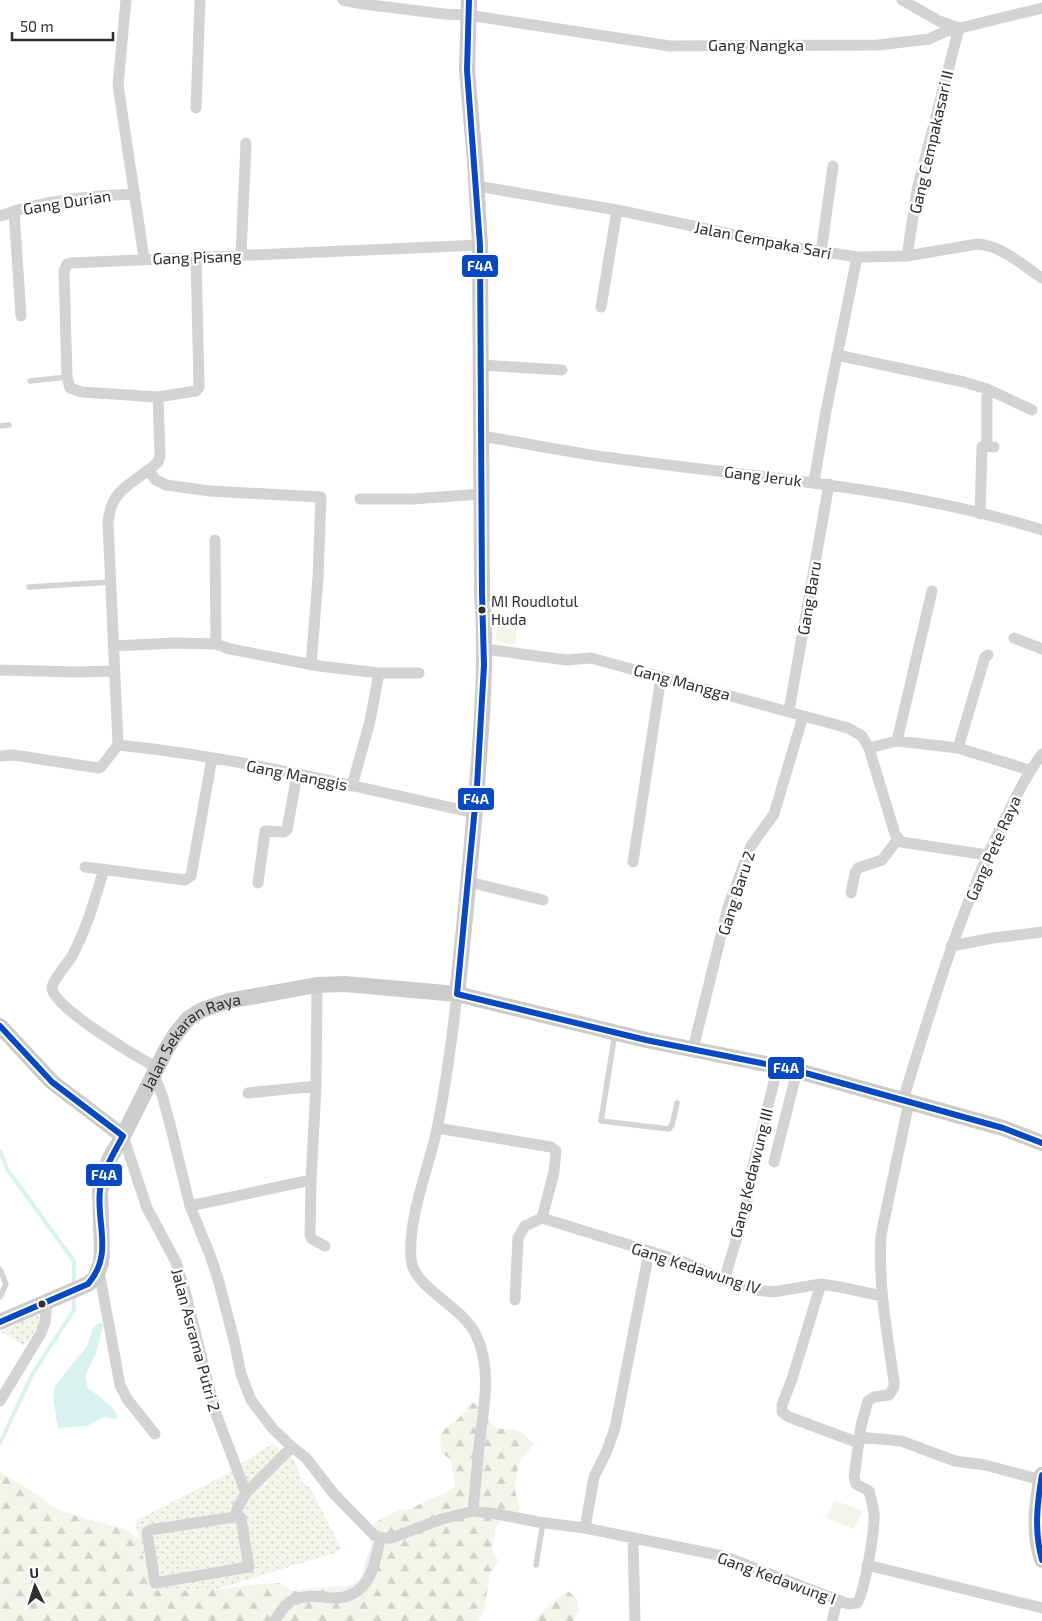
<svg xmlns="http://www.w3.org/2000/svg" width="1042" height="1621" font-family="'Exo 2',sans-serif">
  <defs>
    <pattern id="grass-dots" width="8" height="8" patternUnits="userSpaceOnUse" patternTransform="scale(1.25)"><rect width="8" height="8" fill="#f5f4eb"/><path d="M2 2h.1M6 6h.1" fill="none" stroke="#d2d2ca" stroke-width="1.8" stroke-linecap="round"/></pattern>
    <pattern id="forest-firs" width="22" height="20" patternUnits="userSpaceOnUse" patternTransform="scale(1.25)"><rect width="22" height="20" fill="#f5f4eb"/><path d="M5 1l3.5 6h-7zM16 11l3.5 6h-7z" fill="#d2d2ca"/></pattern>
  </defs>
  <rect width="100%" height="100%" fill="#fff"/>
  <path fill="url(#grass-dots)" d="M37,1313L41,1322L25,1346L1,1332Z
    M272,1444L294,1459L302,1482L310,1488L341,1548L338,1552L217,1589L150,1590L135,1521L219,1478Z"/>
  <path fill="url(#forest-firs)" d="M472,1402C482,1406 485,1418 493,1425C501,1432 512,1427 521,1432C525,1435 529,1440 533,1443C530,1453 520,1456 518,1466C517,1473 515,1482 515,1490C516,1498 521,1504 519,1513L506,1517L496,1526L492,1550L499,1562L490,1573L484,1610L479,1621H0V1472L35,1493L55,1508L77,1516L127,1530L139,1540L150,1590L217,1589L273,1583H280L290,1590L296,1591L316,1587L349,1586L360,1579L371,1546L369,1534L374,1523L397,1511L409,1509L445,1493L455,1486L451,1460L441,1452C438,1423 450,1429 465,1412C467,1408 468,1405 472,1402Z
    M568,1591L577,1599L579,1610L573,1621H533L557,1598Z"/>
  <path fill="#f5f4eb" d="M500,613L519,616L515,644L495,641Z
    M834,1500L862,1511L854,1529L827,1518Z"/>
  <path fill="#d8f2f0" d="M99,1323H102L103,1326L96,1353L85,1376L88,1389C97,1393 114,1407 118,1416L116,1419L104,1417L87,1426L58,1428L53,1398L55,1386L87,1346L93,1328Z"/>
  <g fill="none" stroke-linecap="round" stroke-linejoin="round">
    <path stroke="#d8f2f0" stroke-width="4" d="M0,1151L7,1169L74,1261V1285
      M0,1443L33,1373L74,1310V1295"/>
    <path stroke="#d3d3d3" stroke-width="5.5" d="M30,381L67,377
      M0,426L9,425
      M29,587L110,582
      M615,1033L601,1121L669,1129L672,1125L677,1103
      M0,1269L6,1284L0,1297
      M536,1565L543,1523"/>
    <path stroke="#d3d3d3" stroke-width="11" d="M126,0L118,85L144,258
      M343,0L363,4L444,14L468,15L670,46L878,45L929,39L944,32L1042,8
      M902,0L939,21L959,28L917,190L907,256
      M196,108L200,0
      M477,186L617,210L792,247L857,257L907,256L977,244C1001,245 1022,265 1042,278
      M14,211L21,316
      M0,216C43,200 90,196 135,194
      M821,253L833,166
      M241,255L246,143
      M601,307L617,210
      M837,355L964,382L987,389L1032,410
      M481,365L562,370
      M158,397L82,392L70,388L67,377L64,271L67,264L71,263L480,245
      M482,436C523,443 564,451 605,457C751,477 901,486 1042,530
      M987,446V389
      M148,470L156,480L166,485L210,491L321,497L318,578L311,665
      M814,482L826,411L857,257
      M360,499H413L481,494
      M980,514L982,447L984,446L994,447
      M215,540L216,644
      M1014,638L1042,649
      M113,646L175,643L216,644L230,649L319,666L379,673H419
      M485,649L566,660L591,658L848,728L862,736L869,748L895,834L901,842L987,855
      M0,670L76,672L114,671
      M789,711L829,484
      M897,741L932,591
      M118,745C238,757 357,787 475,813
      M869,748L897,741L958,748L1029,770
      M958,748L985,657L988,655
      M0,756L14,755L98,768L101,767L118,745L108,523C111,486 135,484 158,462L160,456L158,397L196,391L199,387L196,257
      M352,786L370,721L379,673
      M633,862L661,677
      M85,867L185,880L191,876L212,758
      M104,869C95,899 87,928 72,956C68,963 52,981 52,988C52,1007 139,1058 157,1068
      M469,882L543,900
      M258,883L265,831L284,832L287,830L297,774
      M851,893L855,873L858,868L882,860L898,839
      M951,946L993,938L1042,932
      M457,994C452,1039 446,1084 437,1129C428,1170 408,1217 411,1259C413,1288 463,1306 476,1335C493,1369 483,1411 479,1447C477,1468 475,1490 473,1511
      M693,1049L728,907L751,846L774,814L803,716
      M154,1075L162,1095L170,1124L190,1206L210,1255L218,1279L234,1340L241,1374L251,1400L273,1429L292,1447L246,1493
      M248,1093L316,1086
      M903,1100C932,1006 959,912 1003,823C1015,799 1026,775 1042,754
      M437,1128L551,1147L556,1151L554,1172L542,1218L525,1226L518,1238L515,1300
      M123,1136L147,1208L176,1262L185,1291L215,1411L246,1493L237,1509L235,1517L150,1530L147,1532L155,1583L249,1567L241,1518L235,1517
      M774,1162L797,1071
      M311,1180L310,1235L312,1239L325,1246
      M190,1206L311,1180L316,1086L317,985
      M542,1218L684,1262L724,1280L756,1290L773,1292L821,1284L840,1287L882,1296
      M99,1271L120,1385L127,1399L155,1434
      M724,1280L746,1208L752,1170L778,1066
      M821,1284L792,1379L782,1405V1412L789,1417L859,1443
      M0,1401L41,1333L45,1322L47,1301
      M859,1437L901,1441L955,1461L985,1465L1041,1480
      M292,1447L306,1458L334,1494L374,1535L380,1538H391L442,1519L473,1511L497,1514L538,1522L585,1528L723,1556L848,1604L857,1603C865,1591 875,1529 874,1514C873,1506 871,1498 869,1491L856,1484L854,1477L861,1426L868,1401L874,1397L889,1395L894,1387V1381C887,1333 878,1284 881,1235L909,1102
      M585,1528L594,1477L606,1453L615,1428L649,1252
      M633,1538L635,1621
      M867,1565L1042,1608
      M275,1620C280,1613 285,1604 293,1600C305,1594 319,1597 332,1598C369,1599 375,1566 380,1538
      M832,1621L837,1601"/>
    <g stroke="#ccc" stroke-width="16">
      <path d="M457,994C465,925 471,855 477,786C482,721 487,658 482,593L480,245L475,162L467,70L469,0"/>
      <path d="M0,1026L52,1082L123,1136"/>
      <path id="s1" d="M0,1322L88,1284L95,1278L101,1263L102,1251L100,1192L103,1178L110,1158L123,1136L167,1048L177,1032L189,1018L202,1010L228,1001L317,985L345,984L457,994L646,1040L791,1069L1003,1128L1042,1143"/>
      <path d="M1042,1475C1037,1503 1033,1532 1042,1560"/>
    </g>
    <g stroke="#fff" stroke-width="10">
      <path id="bus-1" d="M469,0L467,70L480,245L482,593L484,665L477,786L457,994L646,1040L791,1069L1003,1128L1042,1143
        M0,1026L52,1082L123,1136C114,1153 103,1170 100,1190C96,1224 114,1254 88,1284L0,1322
        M1042,1475C1037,1504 1034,1531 1042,1560"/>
    </g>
    <use href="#bus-1" stroke="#0849c0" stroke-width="6"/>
  </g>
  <g fill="#2e2e2e" stroke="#fff" stroke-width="2">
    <circle cx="482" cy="610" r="4.5"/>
    <circle cx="42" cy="1304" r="4.5"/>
  </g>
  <g text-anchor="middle" stroke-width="5" stroke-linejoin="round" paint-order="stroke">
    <g font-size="15" fill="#2e2e2e" stroke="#fff" text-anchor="start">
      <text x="491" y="607">MI Roudlotul<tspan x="491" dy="18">Huda</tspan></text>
    </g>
    <g font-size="16" fill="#2e2e2e" stroke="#fff">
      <text x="756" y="51">Gang Nangka</text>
      <text transform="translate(931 142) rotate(-77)" y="6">Gang Cempakasari II</text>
      <text transform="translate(67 202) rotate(-9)" y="6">Gang Durian</text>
      <text transform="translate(763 240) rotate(11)" y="6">Jalan Cempaka Sari</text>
      <text transform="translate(197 257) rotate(-2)" y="6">Gang Pisang</text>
      <text transform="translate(763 476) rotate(7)" y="6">Gang Jeruk</text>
      <text transform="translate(809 598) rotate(-80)" y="6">Gang Baru</text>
      <text transform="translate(682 682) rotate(15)" y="6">Gang Mangga</text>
      <text transform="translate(297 775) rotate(11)" y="6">Gang Manggis</text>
      <text transform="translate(993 848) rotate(-66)" y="6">Gang Pete Raya</text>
      <text transform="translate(736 893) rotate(-72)" y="6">Gang Baru 2</text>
      <text dy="6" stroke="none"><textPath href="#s1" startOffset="375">Jalan Sekaran Raya</textPath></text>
      <text transform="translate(751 1173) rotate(-76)" y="6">Gang Kedawung III</text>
      <text transform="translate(696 1268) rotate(18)" y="6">Gang Kedawung IV</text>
      <text transform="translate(196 1340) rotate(75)" y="6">Jalan Asrama Putri 2</text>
      <text transform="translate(777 1578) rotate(20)" y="6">Gang Kedawung I</text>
    </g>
  </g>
  <g stroke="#fff" stroke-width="2">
    <rect x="461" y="254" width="38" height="24" rx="5" fill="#0849c0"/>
    <rect x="457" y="787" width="38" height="24" rx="5" fill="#0849c0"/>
    <rect x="767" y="1056" width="38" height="24" rx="5" fill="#0849c0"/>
    <rect x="85" y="1163" width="38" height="24" rx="5" fill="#0849c0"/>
  </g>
  <g font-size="14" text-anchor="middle" font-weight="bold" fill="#fff">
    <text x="480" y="271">F4A</text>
    <text x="476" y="804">F4A</text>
    <text x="786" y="1073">F4A</text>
    <text x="104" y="1180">F4A</text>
  </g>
  <g transform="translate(35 1586) rotate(356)" stroke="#ffffff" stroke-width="4" paint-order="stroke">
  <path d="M0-4L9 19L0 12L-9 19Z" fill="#2e2e2e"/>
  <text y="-8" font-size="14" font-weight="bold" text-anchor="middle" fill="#2e2e2e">U</text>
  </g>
  <path d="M12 32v8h101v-8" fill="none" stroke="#2e2e2e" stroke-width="2.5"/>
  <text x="20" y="32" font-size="15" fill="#2e2e2e" stroke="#ffffff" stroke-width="4" paint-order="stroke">50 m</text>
</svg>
